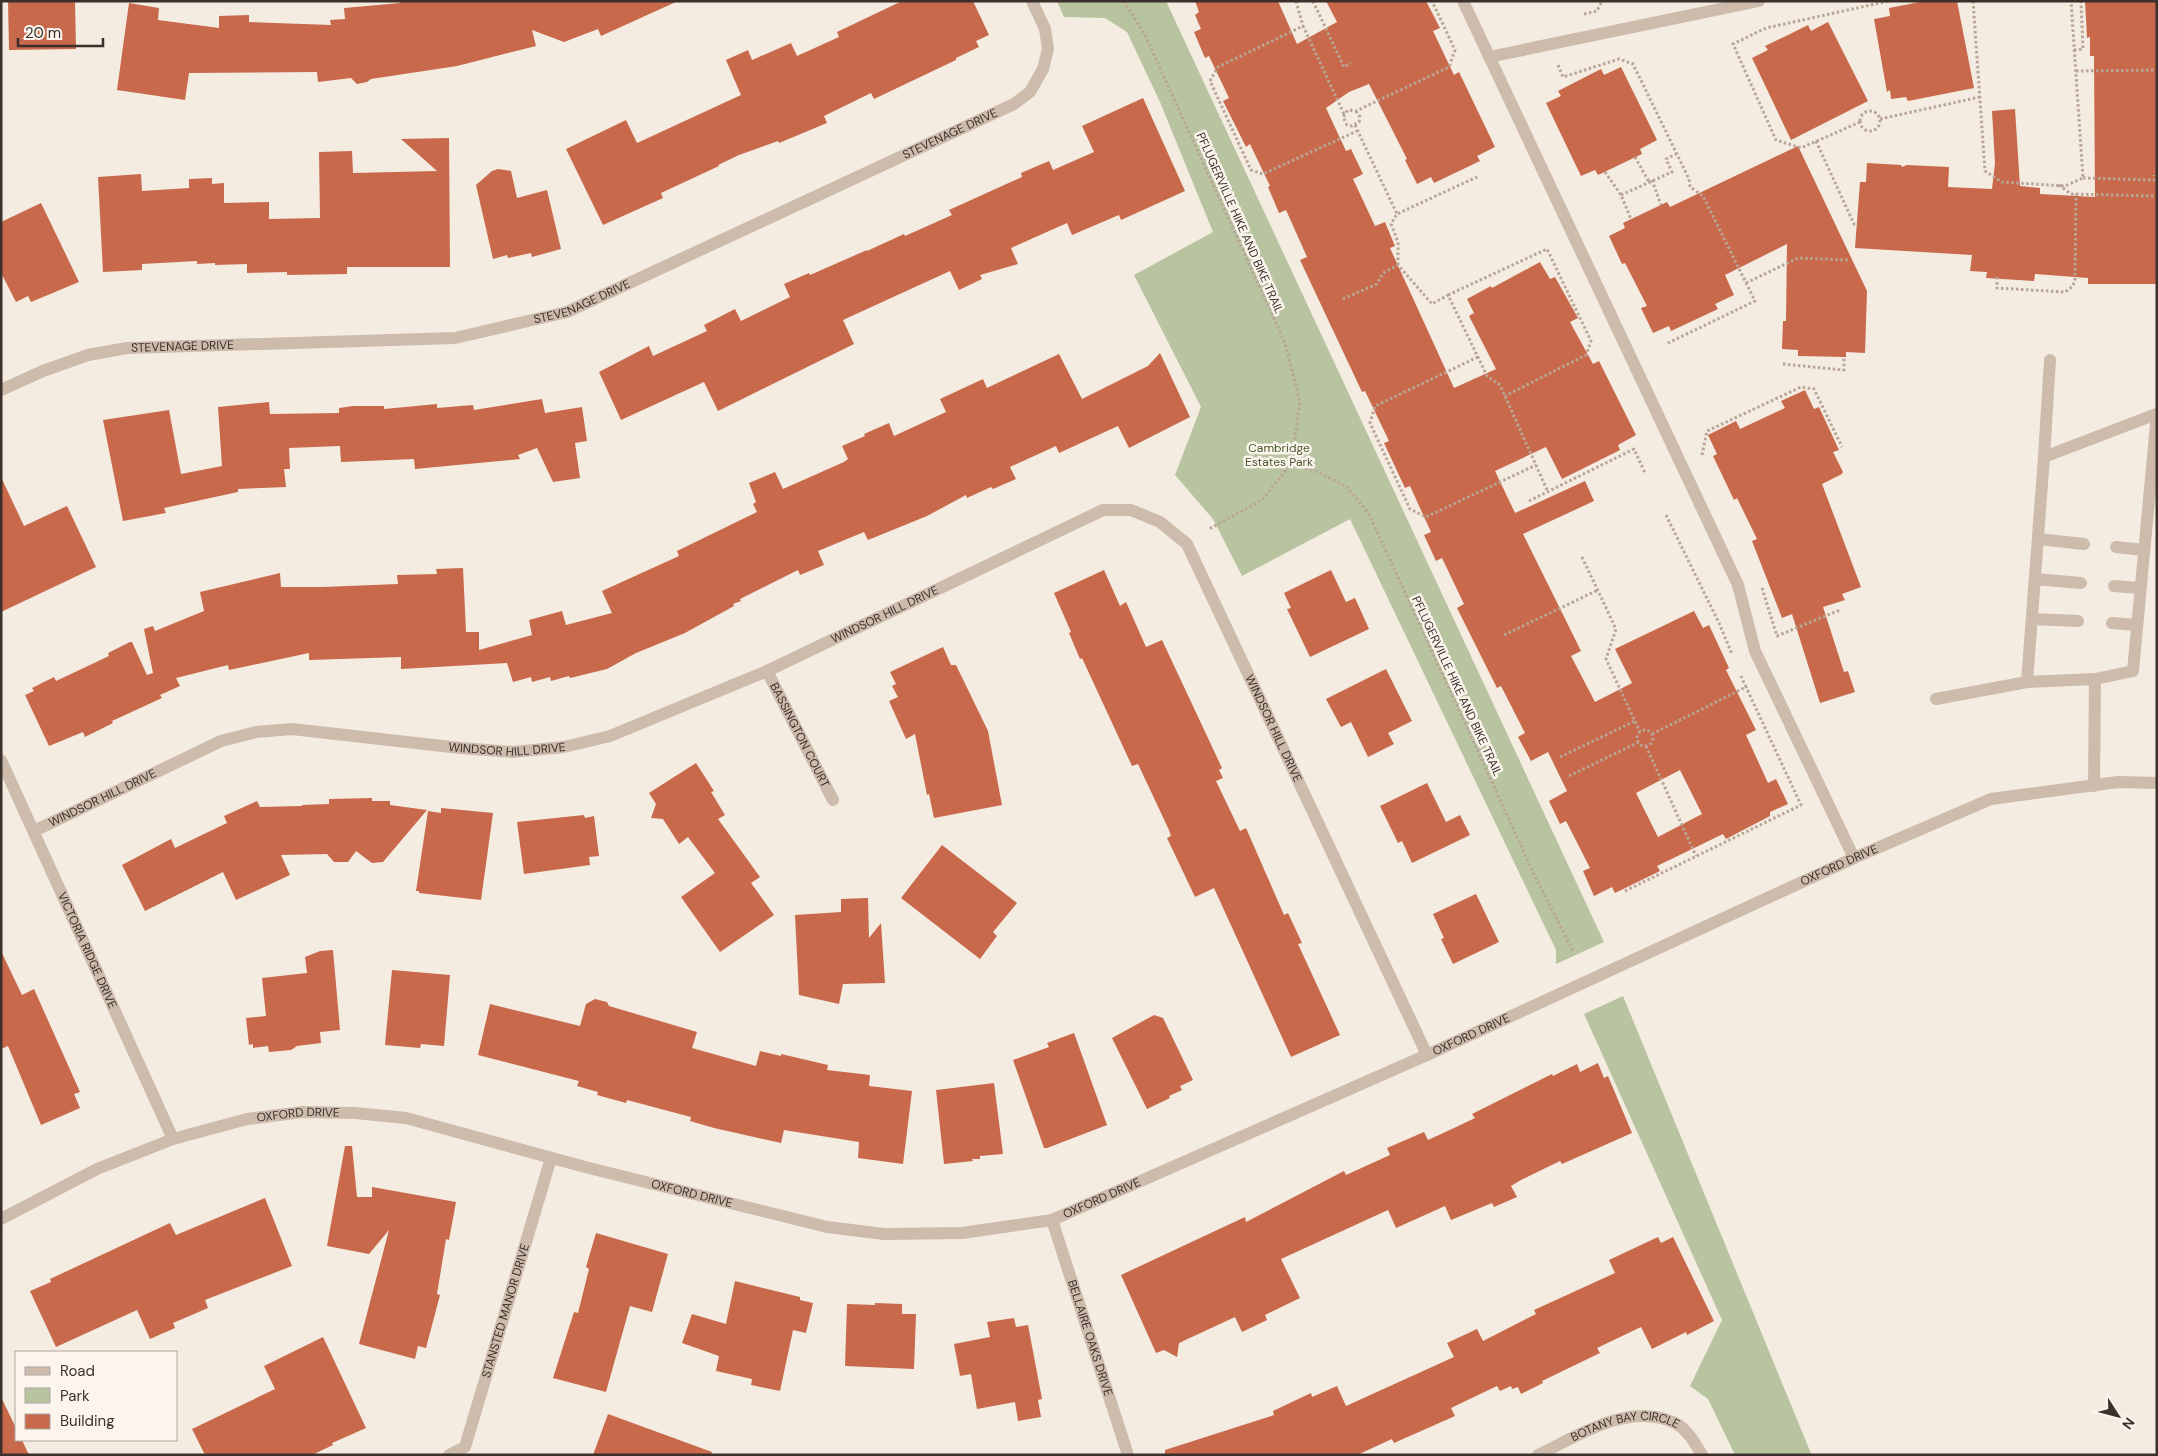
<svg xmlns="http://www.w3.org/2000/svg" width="2158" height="1456" font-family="'DM Sans',sans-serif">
  <rect width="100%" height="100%" fill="#f4ebe1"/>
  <path fill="#b8c4a0" d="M1057,1H1166L1604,942L1556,964V950L1350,519L1242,576L1213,519L1175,475L1201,407L1134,275L1213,232L1160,102L1127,32L1105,18L1064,17Z
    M1623,996L1810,1451L1812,1455H1735L1708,1399L1690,1386L1722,1320L1584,1014Z"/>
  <path fill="#c8694b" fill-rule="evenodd" d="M8,1H75L76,49L9,50Z
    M399,1H678L601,36L598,29L564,42L532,30L536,46L457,66L371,79L367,82L357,84L351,78L318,82L317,72L189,73L185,100L117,90L129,3L159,8L158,20L219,28V16L249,15V22L331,25L330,20L345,19L344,8L400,3Z
    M902,1H973L989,35L976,41L979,47L956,58V60L874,99L871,93L824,116L827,123L779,143L778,141L739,155L718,165L719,166L661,193L663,198L603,225L566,149L626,120L637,143L741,95L726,60L748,50L752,60L791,43L797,56L839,37L837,32Z
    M1195,1H1278L1297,44L1337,22L1326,1H1426L1440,28L1433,31L1454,75L1459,72L1495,147L1477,156L1480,161L1434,183L1431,177L1417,184L1405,160L1407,159L1369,84L1349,92L1326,108L1346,151L1351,149L1363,174L1353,179L1375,226L1385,222L1395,246L1390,248L1454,388L1496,369L1469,316L1474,313L1467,299L1491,286L1492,288L1540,262L1550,279L1555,277L1578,318L1570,322L1593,364L1599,361L1636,435L1618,445L1620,450L1562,479L1546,447L1495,471L1515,513L1585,481L1594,501L1523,534L1581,651L1571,656L1595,702L1632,683L1615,649L1694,611L1703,628L1709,625L1729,668L1726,670L1756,730L1746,735L1768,783L1776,779L1788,804L1770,812V816L1726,839L1723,834L1657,866L1660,871L1615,893L1612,887L1594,896L1583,871L1590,868L1566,821L1560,824L1549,801L1567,791L1548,752L1531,761L1518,737L1525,733L1501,686L1497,688L1457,608L1464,604L1442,558L1436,561L1424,535L1431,532L1410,486L1405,488L1384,443L1389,441L1365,391L1362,392L1300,260L1307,257L1286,210L1279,213L1268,187L1270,186L1250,144L1246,147L1223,101L1229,98L1209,56L1205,58L1194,32L1201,29L1195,15L1199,12ZM1680,770L1702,814L1658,837L1636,793Z
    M1925,1H1957L1974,88L1908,101L1906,97L1891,99L1890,90L1887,92L1874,19L1890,16L1889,8Z
    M2085,1H2157V284H2088V278L2035,274L2034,281L1986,278L1987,272L1970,271L1972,255L1855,248L1860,182H1866L1867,163L1901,165L1902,167L1907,165L1949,167L1948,187L1992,189L1995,163L1992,111L2015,109L2020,186L2040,188V194L2095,197L2094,56H2090V37L2087,38Z
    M1828,22L1868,101L1791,140L1752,58L1768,50L1765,46L1788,35L1808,25L1811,31Z
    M1621,67L1657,140L1640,149L1642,154L1598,175L1595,170L1581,176L1546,103L1561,96L1558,91L1601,69L1604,75Z
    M1143,98L1185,191L1121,220L1119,215L1072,235L1067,223L1011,248L1018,264L980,275L982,279L959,290L950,271L843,320L854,344L718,411L704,382L621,420L599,372L649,346L653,356L707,331L704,325L735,309L741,321L790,297L784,284L809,273L810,275L867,250V251L904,234L905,236L952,215L949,210L1022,177L1021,173L1049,161L1053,170L1094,152L1082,126Z
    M449,138L450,267H347V274L287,275V272L247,273V264L215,265V263L197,264V261L142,264V270L103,272L98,177L141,174L142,191L189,188V179L212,178V184L224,183V203L269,202V219L320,218L319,152L352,151L353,173L437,171L401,139Z
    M1798,146L1867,291L1865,353L1846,352V357L1798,356V350L1782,349L1783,321H1786L1787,244L1725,275L1734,295L1715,304L1718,309L1671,331L1669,326L1653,333L1641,308L1647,306L1625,263L1622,264L1609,236L1625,228L1623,223L1667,202L1670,207Z
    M498,169L511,171L517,198L547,190L561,249L532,257L531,253L508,258L507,255L493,259L476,185L492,171Z
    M41,203L79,282L31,302L28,296L16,302L1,273V222Z
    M1160,353L1190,417L1129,448L1118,426L1059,453L1056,446L1010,467L1016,479L993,489L991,487L967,498L966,495L927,516L868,540L864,532L818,551L824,565L800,575L798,570L740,599L741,601L733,604L734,606L685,633L636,653L607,669L570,678L569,676L551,681L550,677L532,682L531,677L513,682L507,663L401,669V657L309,660V653L229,670L228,665L176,678L180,686L160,695L162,698L112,721L113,723L85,737L83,732L49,746L25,695L34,691L32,688L54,677L56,681L109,656L108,653L130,642H132L147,675L153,673L144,629L153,626L155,631L204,611L200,592L280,573L281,587H323L398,584L397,575L437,574L436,569L463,568L466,632H479V650L532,635L529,620L562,611L566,625L612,613L602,591L679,556L677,551L757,512L753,504L756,502L749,483L775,472L783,489L844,462L848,459L842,446L865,436L864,434L889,423L894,436L946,412L940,399L983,379L987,388L1059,354L1082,399L1148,366Z
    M1805,390L1814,409L1819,407L1839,450L1833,452L1843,472L1842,474L1822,484L1861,587L1842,594L1845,600L1823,607L1844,672L1848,671L1855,692L1820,703L1792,614L1782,618L1752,541L1757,539L1737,498L1734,500L1713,456L1717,454L1708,435L1736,421L1740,429L1785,408L1781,401Z
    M542,399L545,413L582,407L587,441L575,443L580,478L553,482L537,448L518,455L520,459L415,469L414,459L341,462L340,446L289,448L290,469H284L286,487L238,489V492L164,508L166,513L123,521L103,420L169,410L181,474L222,466L218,407L269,402L270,414L339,413V408L353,406H384V409L437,404V408L473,405L474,410Z
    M1,477L24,526L67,506L96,567L1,612Z
    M1104,570L1120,606L1126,602L1146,647L1162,640L1222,768L1219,770L1223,778L1216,781L1240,831L1246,828L1284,915L1288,913L1302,943L1298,944L1340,1035L1291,1057L1214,888L1195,897L1167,838L1171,836L1169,830L1138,764L1132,766L1082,658L1080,659L1069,633L1071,632L1054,593Z
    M1331,570L1346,602L1355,598L1369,629L1310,657L1287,609L1291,608L1284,593Z
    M943,647L951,665H956L988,731L1002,805L934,818L929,794L927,795L915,734L906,739L889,701L898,697L892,686L896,684L890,672Z
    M1386,669L1412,721L1388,733L1394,744L1368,757L1351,722L1341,727L1326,699Z
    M696,763L714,791L711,792L725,815L718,819L760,877L751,883L774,915L720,952L681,897L715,873L688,837L679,844L663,819L651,818L656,804L649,793Z
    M1427,783L1446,822L1460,815L1470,835L1412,863L1402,841L1398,843L1380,806Z
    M372,798V801H390V805L427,810L383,862L372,863L356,851L348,862H334L327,854L281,855L290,875L236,900L223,872L145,911L122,865L171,839L175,848L227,823L224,816L257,801L260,807L302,806V805L329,804V799Z
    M441,808L493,813L481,900L419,893V891H416L428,811L441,813Z
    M584,815L585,818L594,816L599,856L589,857L590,865L524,874L517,822Z
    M942,845L1017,903L993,932L997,936L980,959L901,898Z
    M1476,894L1499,942L1453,964L1441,939L1444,938L1433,914Z
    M868,898L869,938L881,923L885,983L843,984L839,1004L799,995L795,915L841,912V899Z
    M333,950L340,1030L320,1032L321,1043L297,1046L291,1050L269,1052L268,1046L253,1048V1044L249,1045L246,1018L266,1016L262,978L307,973L305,957L320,951Z
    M1,951L22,995L34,989L80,1092L74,1094L80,1108L41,1125L8,1046L1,1049Z
    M392,970L450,975L444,1046L421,1044L420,1048L385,1045Z
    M595,999L607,1002L609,1006L697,1032L692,1048L756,1066L760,1051L781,1056V1054L828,1065L827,1070L870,1075L869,1086L912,1091L903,1164L858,1158L859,1142L784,1130L781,1143L714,1128L690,1121L691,1117L627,1100L626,1103L597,1095L598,1092L577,1086L579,1081L478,1055L490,1004L580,1026L586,1004Z
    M1154,1015L1163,1018L1193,1080L1180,1086L1182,1090L1169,1096L1170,1098L1147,1109L1112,1038Z
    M1074,1033L1107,1125L1047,1148H1044L1013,1060L1049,1047L1047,1043Z
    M1598,1063L1604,1078L1608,1076L1632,1133L1562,1164L1560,1161L1521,1180L1511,1186L1517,1197L1494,1207L1492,1203L1451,1220L1445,1206L1396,1228L1388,1210L1281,1259L1300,1298L1265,1315L1267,1320L1242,1332L1235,1317L1179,1343L1177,1357L1164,1350L1156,1353L1121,1275L1245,1217L1246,1222L1344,1171L1346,1175L1390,1155L1387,1148L1424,1132L1428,1140L1454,1128L1475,1118L1472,1114L1552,1074L1553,1076L1577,1064L1580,1072Z
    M994,1083L1003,1154L980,1156V1159H972L973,1161L944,1164L936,1090Z
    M345,1146H352L357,1197H372V1187L456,1202L449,1240L446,1239L437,1294L440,1295L426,1348L418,1346L415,1359L359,1344L389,1230L369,1254L327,1246Z
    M265,1198L292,1266L205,1300L208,1308L173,1323L175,1328L150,1339L137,1310L56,1347L30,1291L51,1282L50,1279L170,1223L176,1235Z
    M596,1233L668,1254L652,1312L630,1306L606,1392L553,1378L574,1312L578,1313L589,1269L586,1267Z
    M1658,1237L1661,1243L1673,1237L1714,1321L1687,1335L1686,1332L1652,1349L1641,1327L1597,1348L1600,1353L1542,1381L1543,1383L1521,1394L1518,1387L1512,1389L1511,1386L1500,1391L1497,1386L1451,1408L1455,1416L1394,1443L1392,1439L1357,1455H1165V1450L1274,1415L1273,1411L1311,1393L1312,1397L1337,1386L1346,1406L1454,1357L1447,1343L1477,1329L1483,1341L1536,1314L1534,1310L1615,1273L1609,1260Z
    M735,1281L800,1297V1300L813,1303L806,1333L793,1330L780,1391L751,1385L752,1379L716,1371L719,1356L682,1343L692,1314L726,1324Z
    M875,1303L902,1304V1314H916L914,1369L845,1366L847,1304L875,1305Z
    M1014,1318L1016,1327L1028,1325L1042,1399L1038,1400L1041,1417L1018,1421L1015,1402L977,1409L971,1374L960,1376L954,1344L990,1337L987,1322Z
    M323,1337L366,1428L332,1443L333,1445L312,1455H205L192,1429L275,1389L264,1366Z
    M1,1397L16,1428V1440H22L29,1455H1Z
    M608,1414L712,1452L711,1455H593Z"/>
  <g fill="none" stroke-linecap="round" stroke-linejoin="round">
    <path stroke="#b9a596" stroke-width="3" stroke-dasharray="2.5 2.5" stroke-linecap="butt" d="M1124,1L1145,35L1285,343L1300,402L1291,464L1262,500L1209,529
      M1296,1L1303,26
      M1313,1L1344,67L1351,63
      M1973,1L1985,171L2002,182L2065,186L2083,178L2071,1
      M1584,14L1597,11L1602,1
      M2074,50L2083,49L2081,1
      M1558,65L1563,77L1619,59L1633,64L1689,179L1690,187L1703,196L1755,301L1666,344
      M2076,71L2157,70
      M1860 121a10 10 0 1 1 20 0a10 10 0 1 1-20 0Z
      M1356,111L1360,117L1359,122L1352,126L1347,125L1343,117L1348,110L1356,111L1449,67L1455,50L1432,1
      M1344,114L1303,26L1218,67L1210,81L1251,170L1263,174L1357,131
      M1880,119L1980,97
      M1860,122L1801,148L1776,140L1733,44L1766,28L1889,1
      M1355,125L1397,214
      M1816,141L1854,224L1858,225
      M1635,157L1649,182
      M1605,172L1621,195L1631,219
      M2083,178L2154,180V175
      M1652,180L1661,205
      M2059,185L2071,194L2157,196
      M1621,195L1672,172L1666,159L1676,154
      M1398,265V242L1391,224L1397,214L1479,176
      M1997,277V288L2065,292L2073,286L2075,279L2076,194
      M1746,283L1798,258L1848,260
      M1448,295L1547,249L1591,341L1586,355L1505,396
      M1343,299L1377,284L1383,273L1398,265L1432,304L1448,295L1487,376L1500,385L1548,492
      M1478,357L1375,406L1370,423L1410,509L1426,517L1536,465
      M1783,364L1844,370V358
      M1702,455L1707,431L1801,387L1814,389L1842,447
      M1291,464L1316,471L1347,487L1369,514L1534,874L1573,951
      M1529,501L1634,449L1645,473
      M1666,515L1719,623L1732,654
      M1582,557L1616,629L1606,659L1640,732
      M1762,588L1777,636L1840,610
      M1504,635L1598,590
      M1637 738a8 8 0 1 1 16 0a8 8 0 1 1-16 0Z
      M1652,734L1746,687L1741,676
      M1646,746L1696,856
      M1560,757L1635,721
      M1569,776L1639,742
      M1625,891L1801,805L1746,687"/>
    <path stroke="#cdbbac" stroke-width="12" d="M1463,1L1738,585L1755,651L1854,858
      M1489,57L1759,1
      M2044,457L2050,360
      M2038,539L2084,544
      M2116,547L2144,550
      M2035,579L2081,583
      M2114,586L2140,588
      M2032,619L2078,621
      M2112,623L2137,625
      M2095,679L2027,682L2044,457L2156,414
      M1936,699L2027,682
      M2094,786L2095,679L2133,671L2157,414"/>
    <g stroke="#cdbbac" stroke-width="12">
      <path id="s1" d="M1,390L43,371L88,355L127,348L455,338L567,312L1014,104L1030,92L1043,69L1048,49L1045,29L1032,1"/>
      <path id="s2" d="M767,671L833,800"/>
      <path id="s3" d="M1,760L173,1139"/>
      <path id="s4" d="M34,831L221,741L256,732L292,729L460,748L513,752L564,747L610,736L767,671L1103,510H1131L1160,522L1187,544L1427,1055"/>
      <path id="s5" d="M1052,1220L1128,1455"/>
      <path id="s6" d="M449,1455L465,1447L551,1158"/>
      <path id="s7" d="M1538,1455C1578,1436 1629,1401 1675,1423C1687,1429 1695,1443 1702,1455"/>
    </g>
    <path stroke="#cdbbac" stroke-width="12" id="s8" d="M1,1219L97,1169L173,1139L247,1119L303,1112L355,1113L406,1118L585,1167L827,1227L884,1234L962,1233L1052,1220L1427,1055L1854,858L1991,799L2118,782L2157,783"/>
  </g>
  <g text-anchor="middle" stroke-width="5" stroke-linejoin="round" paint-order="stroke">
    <g font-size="12" fill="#3b302b" stroke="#fbf5ee">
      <text dy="4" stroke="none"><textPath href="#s1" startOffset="999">STEVENAGE DRIVE</textPath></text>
      <text transform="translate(1240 223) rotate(66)" y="4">PFLUGERVILLE HIKE AND BIKE TRAIL</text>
      <text dy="4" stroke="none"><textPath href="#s1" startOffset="594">STEVENAGE DRIVE</textPath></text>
      <text dy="4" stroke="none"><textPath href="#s1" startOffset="189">STEVENAGE DRIVE</textPath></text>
      <text dy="4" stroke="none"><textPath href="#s4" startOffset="901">WINDSOR HILL DRIVE</textPath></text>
      <text transform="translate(1457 686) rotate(65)" y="4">PFLUGERVILLE HIKE AND BIKE TRAIL</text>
      <text dy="4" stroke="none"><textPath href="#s4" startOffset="1441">WINDSOR HILL DRIVE</textPath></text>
      <text dy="4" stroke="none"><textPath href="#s2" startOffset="72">BASSINGTON COURT</textPath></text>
      <text dy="4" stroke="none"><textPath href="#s4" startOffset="496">WINDSOR HILL DRIVE</textPath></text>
      <text dy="4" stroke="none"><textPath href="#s4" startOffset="76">WINDSOR HILL DRIVE</textPath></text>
      <text dy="4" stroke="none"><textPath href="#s8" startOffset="1951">OXFORD DRIVE</textPath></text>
      <text dy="4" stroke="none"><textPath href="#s3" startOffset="209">VICTORIA RIDGE DRIVE</textPath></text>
      <text dy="4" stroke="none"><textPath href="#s8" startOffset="1546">OXFORD DRIVE</textPath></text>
      <text dy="4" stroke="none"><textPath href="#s8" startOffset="318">OXFORD DRIVE</textPath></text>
      <text dy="4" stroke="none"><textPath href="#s8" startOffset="722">OXFORD DRIVE</textPath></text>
      <text dy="4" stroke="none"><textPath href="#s8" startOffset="1142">OXFORD DRIVE</textPath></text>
      <text dy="4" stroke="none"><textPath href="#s6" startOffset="160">STANSTED MANOR DRIVE</textPath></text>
      <text dy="4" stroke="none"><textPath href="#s5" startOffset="124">BELLAIRE OAKS DRIVE</textPath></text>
      <text dy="4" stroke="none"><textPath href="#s7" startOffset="94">BOTANY BAY CIRCLE</textPath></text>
    </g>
    <g font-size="12" fill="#4a5a2e" stroke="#fbf5ee">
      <text x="1279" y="452">Cambridge<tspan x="1279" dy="14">Estates Park</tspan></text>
    </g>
  </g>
  <rect width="2158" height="1456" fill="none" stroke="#3b302b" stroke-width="5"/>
  <rect x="15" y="1351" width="162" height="90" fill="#fbf5ee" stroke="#aea6a0"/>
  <rect x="25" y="1367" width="25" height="8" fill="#cdbbac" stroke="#aea6a0"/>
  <text x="60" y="1376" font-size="15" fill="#3b302b">Road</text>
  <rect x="25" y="1388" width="25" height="15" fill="#b8c4a0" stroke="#aea6a0"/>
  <text x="60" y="1401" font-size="15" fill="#3b302b">Park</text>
  <rect x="25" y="1414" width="25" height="15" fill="#c8694b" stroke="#aea6a0"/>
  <text x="60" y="1426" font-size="15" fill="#3b302b">Building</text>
  <g transform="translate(2118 1416) rotate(126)" stroke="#fbf5ee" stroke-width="4" paint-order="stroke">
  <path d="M0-4L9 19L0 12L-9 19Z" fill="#3b302b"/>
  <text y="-8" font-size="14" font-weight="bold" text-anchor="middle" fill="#3b302b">N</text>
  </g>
  <path d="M18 38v8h85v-8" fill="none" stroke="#3b302b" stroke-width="2.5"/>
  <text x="25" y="38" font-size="15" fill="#3b302b" stroke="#fbf5ee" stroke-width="4" paint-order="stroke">20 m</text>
</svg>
